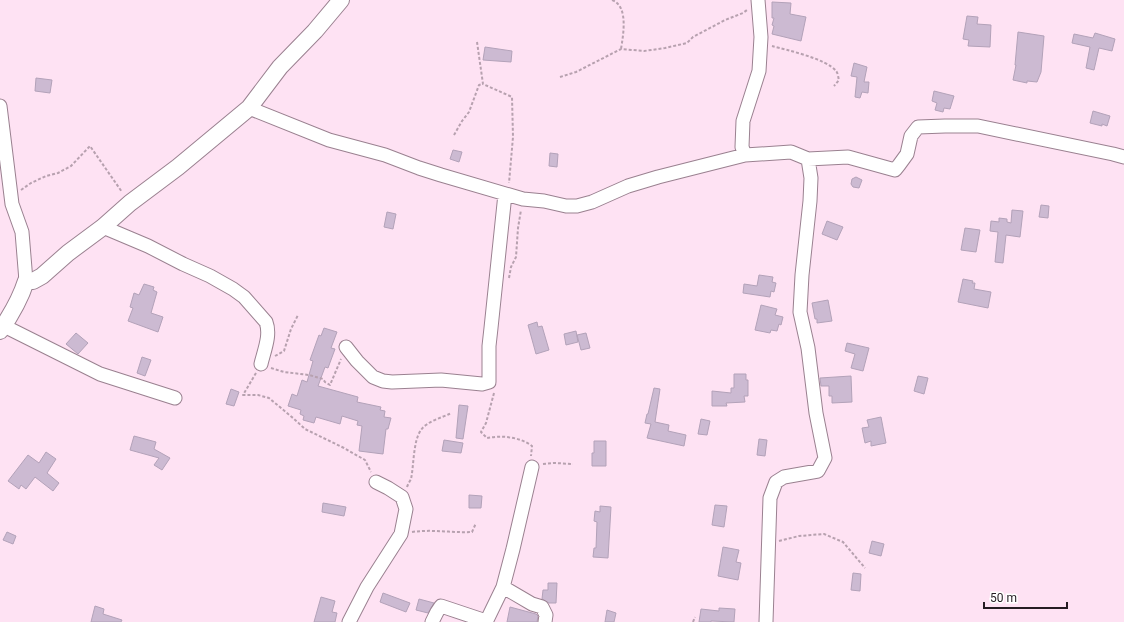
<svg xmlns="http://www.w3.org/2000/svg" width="1124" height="622" font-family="Roboto,sans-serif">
  <rect width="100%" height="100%" fill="#fee2f3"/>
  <path fill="#ccbad2" stroke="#b3a2b9" d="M772,2L791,3L790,14L806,17L801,41L772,34L774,26L772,25L774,18H772Z
    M967,16L978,17L977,24L991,25L990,47L968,46L969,40L963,39Z
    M1018,32L1044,36L1041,72L1037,82L1027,81V83L1013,80L1016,65H1015Z
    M1095,33L1115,39L1112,51L1099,48L1094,70L1086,68L1090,47L1072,43L1074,34L1093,38Z
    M485,47L512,51L511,62L483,60Z
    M854,63L867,67L864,82H869L868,93L862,92L860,98L855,97L857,77L851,76Z
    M36,78L52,80L50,93L35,91Z
    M934,91L954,96L950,109L944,108L943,112L935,110L937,103L932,101Z
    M1093,111L1110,116L1107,126L1102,124V126L1090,123Z
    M453,150L462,152L459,162L450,159Z
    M550,153L558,154L557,167L549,166Z
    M856,177L862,180L859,188L853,187L851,184L852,179Z
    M1041,205L1049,206L1048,218L1039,217Z
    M1012,210L1023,211L1020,237L1006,235L1003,263L995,262L998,232L990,231L991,221L999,222V218L1007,219V222L1011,223Z
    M387,212L396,214L393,229L384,227Z
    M827,221L843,227L837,240L822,234Z
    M965,228L980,230L976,252L961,250Z
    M759,275L773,277L772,282L776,283L774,292L771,291L770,297L743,293L744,284L757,286Z
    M963,279L973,281L972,283H975L974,289L991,292L988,308L958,302Z
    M144,284L154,287L153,290L157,292L151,313L163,317L158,332L128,321L133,308L130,307L134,293L139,295Z
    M828,300L832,321L817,323V319H815L812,303Z
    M761,305L777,309L775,315L783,317L781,325L779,324L777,331L771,330L770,333L755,330Z
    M537,322L538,327L542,326L549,350L536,354L528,325Z
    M324,328L337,332L331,348L335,349L328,368L325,367L318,386L358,397L357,402L381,407L380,410L385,411L384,417L391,418L388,429H386L383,454L359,451L362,426L357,425L358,421L342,416L340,424L316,417L314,423L303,420L304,416L300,414L301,410L288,406L292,394L297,396L302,380L307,382L313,361L310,360L319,335L321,336Z
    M576,331L578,342L566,345L564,334Z
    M76,333L88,343L78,354L66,344Z
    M586,333L590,348L581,350L577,335Z
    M847,343L869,348L863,371L851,368L855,354L845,351Z
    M142,357L151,360L145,376L137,373Z
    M734,374H746V380H748V396H744L745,402L726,403L727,406H712V391L731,393V388H734Z
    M851,376L852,402L832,403V396H829V386H821L820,378Z
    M918,376L928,378L924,394L914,391Z
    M654,388L660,389L655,422L669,425L668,431L686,435L684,446L647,438L651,424L645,423L647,414H648Z
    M231,389L239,392L234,406L226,404Z
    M459,405L468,406L463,439L456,438Z
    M881,417L886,443L871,446V441L865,443L862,428L869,427L867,420Z
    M701,419L710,421L707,435L698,434Z
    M134,436L156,442L154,449L170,458L162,470L154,465L159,458L130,450Z
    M759,439L767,440L765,456L757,455Z
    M444,440L463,443L461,453L442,451Z
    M594,441H606V466H592V453H594Z
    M46,452L56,459L47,473L59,483L53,491L35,477L26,489L21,485L19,489L8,481L28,455L39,463Z
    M469,495L482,496L481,508H469Z
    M323,503L346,507L344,516L322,512Z
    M715,505L727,506L724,527L712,525Z
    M600,506L611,507L608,558L593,557L594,548H596L597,522L594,521L595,511L600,512Z
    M7,532L16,536L13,544L3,540Z
    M872,541L884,544L881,556L869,553Z
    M723,547L739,550L736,562L741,563L738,580L718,576Z
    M853,573L861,574L860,591L851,590Z
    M548,583H557L556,603H549L542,599L543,590H548Z
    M383,593L410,603L406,612L380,602Z
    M321,597L335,601L332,612L337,613L335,622H314Z
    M419,599L434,603L428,613L416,610Z
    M95,606L104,609L103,614L122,620L121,622H91Z
    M510,607L536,614L538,616L537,622H507Z
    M719,608L735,609L734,622L711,621V622H699L701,609L719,611Z
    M607,610L616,613L614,622H605Z"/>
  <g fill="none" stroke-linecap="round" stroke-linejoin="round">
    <g stroke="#9a8190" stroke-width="15">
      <path id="minor" d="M0,106L12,204L22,232L26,281
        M249,108L329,140L385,155L419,168L441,175L523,199L544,201L566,206H577L592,202L628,186L658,177L745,155L791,152L808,159L811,178L810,201L802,275L800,312L808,348L816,413L825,458L818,471L784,477L776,482L770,498L766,622
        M745,155L742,147L743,121L759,71L761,37L758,0
        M808,159L848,157L895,170L899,165L907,154L911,136L918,127L945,126H978L1113,154L1124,157
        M103,227L148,246L183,264L210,276L233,289L244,297L266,322C271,335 264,351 261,364
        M4,326L100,374L175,398
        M346,347L357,361L373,377L383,381L392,382L441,380L482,384L489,382V346L491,328L505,194
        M503,587L532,604L542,607L546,615L545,622
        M349,622L367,587L401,534L406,509L402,497L388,488L376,482
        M432,622L437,612L441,606L486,621
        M486,622L503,587L513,549L532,467"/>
    </g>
    <g stroke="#9a8190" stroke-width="18">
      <path id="tertiary" d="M0,331C11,315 20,300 26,281H33L42,276L68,253L103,227L130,203L178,167L249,108L280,67L315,31L341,0"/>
    </g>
    <path stroke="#b7a1af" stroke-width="2" stroke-dasharray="3 2" stroke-linecap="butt" d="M612,0C629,6 623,36 621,49
      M477,42L483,84L512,97L513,137L509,183
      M772,46C787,50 827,59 836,71C838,73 838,77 839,80L834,86
      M560,77L576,72L621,49L644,51L665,48L687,43L693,37L725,20L743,13L747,10
      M454,135L462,121L469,112L479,85L483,84
      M21,190L31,183L46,176L58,173L71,166L90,146L122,192
      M509,278L511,267L516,257L518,228L521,210
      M275,356L284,351L291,329L298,315
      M271,368L284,372L309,375L323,379L325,382L330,385L341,359
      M256,373L243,395H258L269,398L293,418L305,429L344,448L365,460L371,472
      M494,393L486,423L481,432L487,438C502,435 520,437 532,446L531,456
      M543,464L554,463L573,464
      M407,487C408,484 410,481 411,479C414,465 413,441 421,430C427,421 442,418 451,413
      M412,532C432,529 452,533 472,532L476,523
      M779,541L799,536L824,534L843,542L865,568
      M693,622L695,617"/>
    <use href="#minor" stroke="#fff" stroke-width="13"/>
    <use href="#tertiary" stroke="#fff" stroke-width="16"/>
  </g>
  <path d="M984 602v6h83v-6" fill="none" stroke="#251c22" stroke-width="2"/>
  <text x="990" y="602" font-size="12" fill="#251c22" stroke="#ffffff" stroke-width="3" paint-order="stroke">50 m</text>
</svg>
